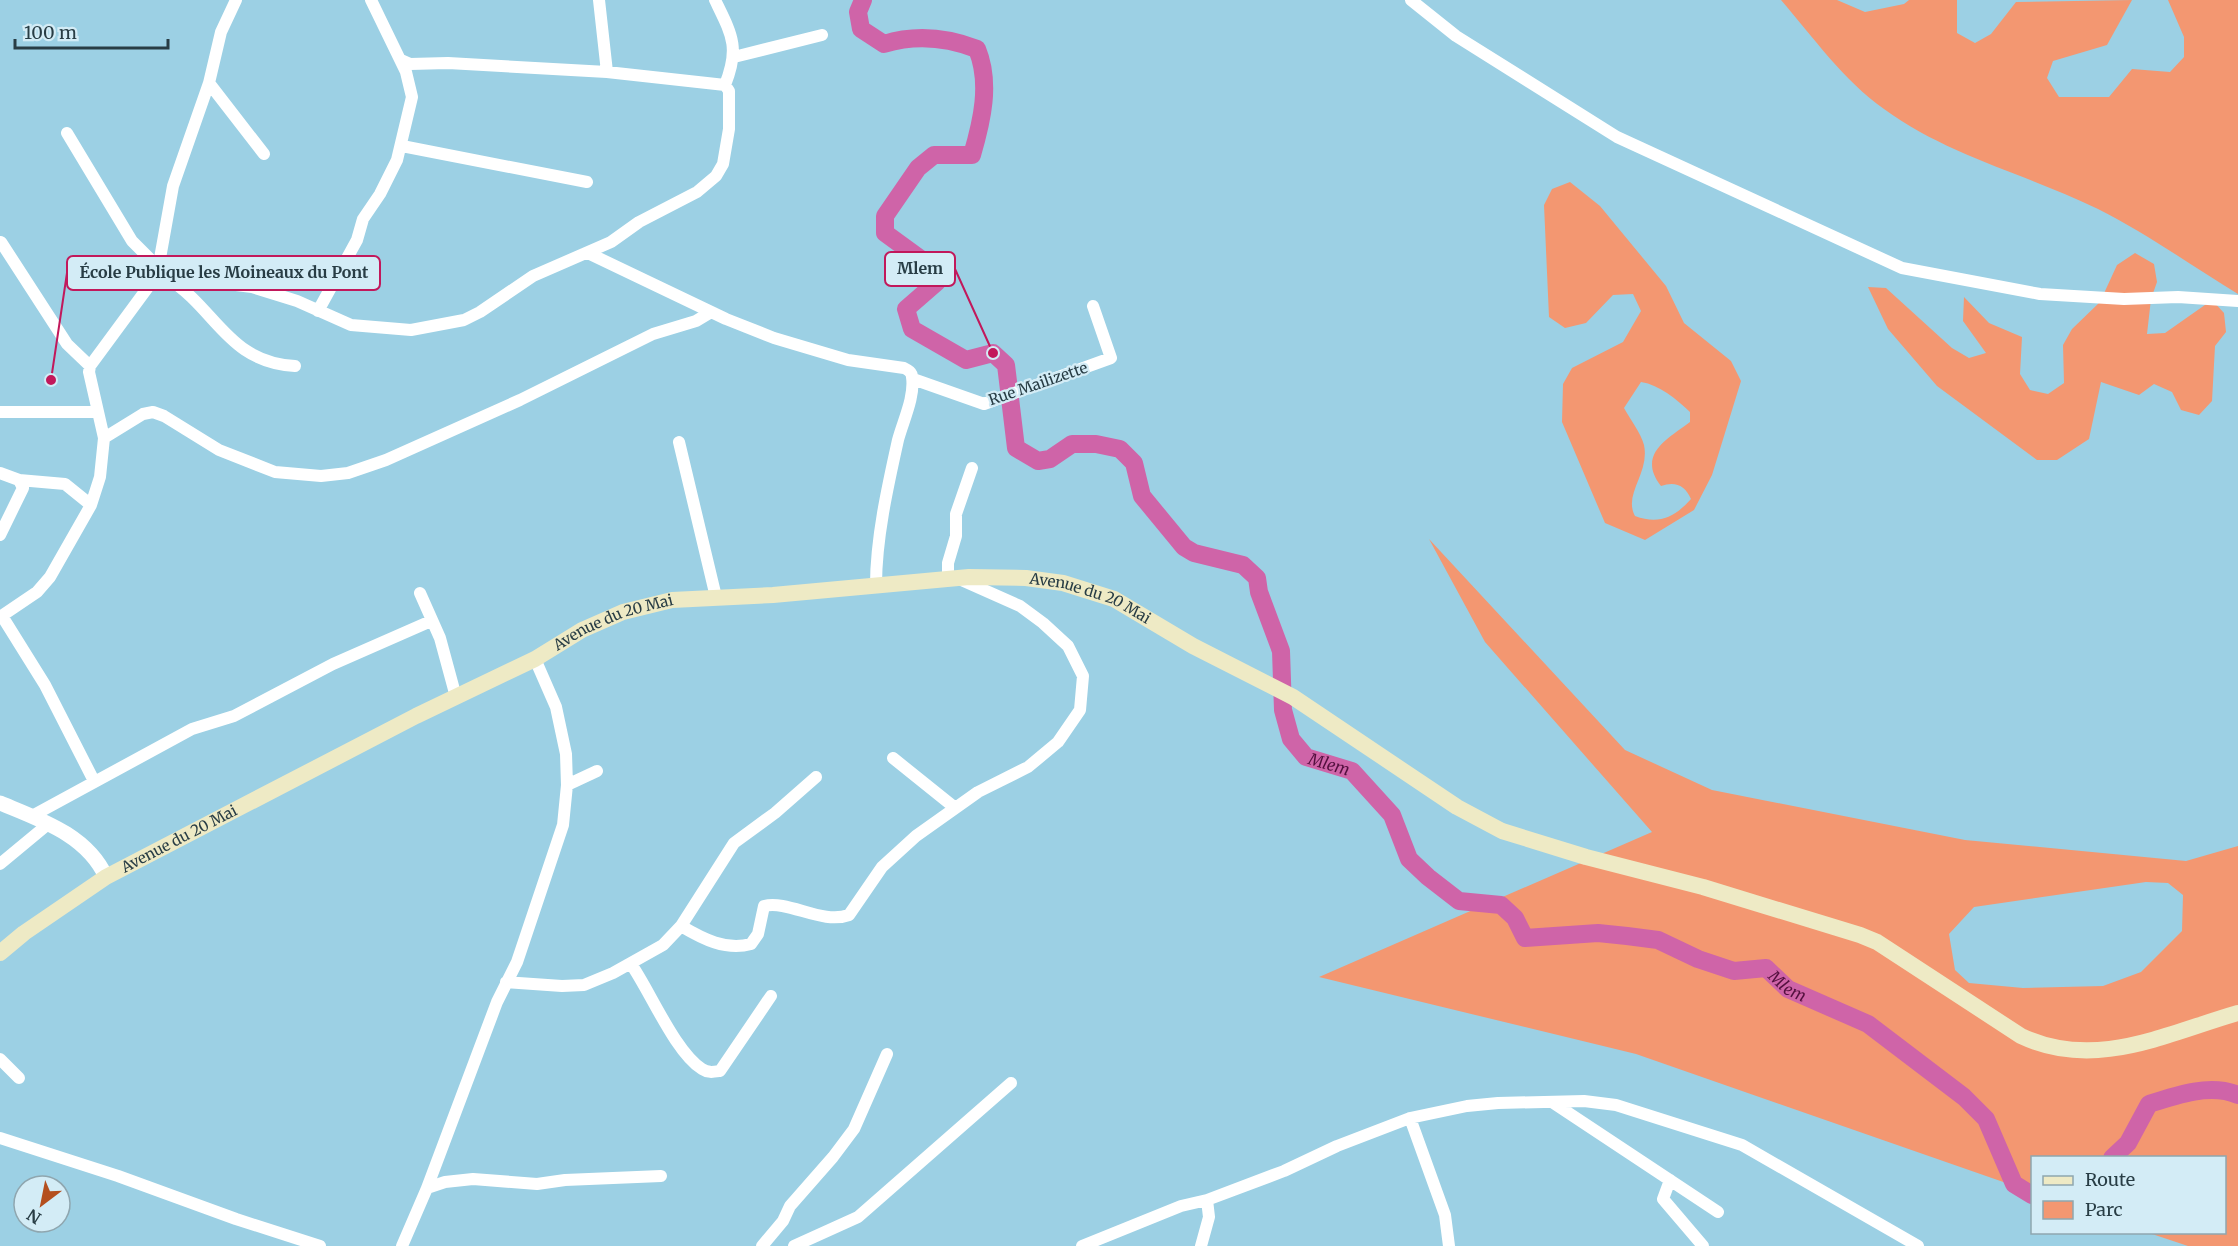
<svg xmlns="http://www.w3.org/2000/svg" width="2238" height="1246" font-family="Merriweather,serif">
  <rect width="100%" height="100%" fill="#9cd0e4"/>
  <path fill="#f39771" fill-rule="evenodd" d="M1781,0H1837L1865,12L1904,4L1909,0H1957V33L1975,43L1991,34L2016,2L2132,0L2107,45L2053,61L2047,78L2059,97H2109L2132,69L2170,72L2184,57V37L2168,0H2238V294C2192,266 2146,233 2098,209C2027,174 1948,156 1884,109C1844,81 1813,37 1781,0Z
    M1570,182L1600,206L1666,286L1684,323L1731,361L1741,381L1712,475L1694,510L1645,540L1605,523L1562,422L1563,384L1572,368L1623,342L1641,311L1633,294L1613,295L1586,323L1565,328L1549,317L1544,205L1552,189ZM1641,382C1660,385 1676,399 1690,412V422C1669,438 1636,454 1661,486C1675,481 1685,485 1691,499C1675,517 1659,525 1635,516C1623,494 1650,473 1644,445C1641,433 1630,419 1624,408Z
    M2135,253L2154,264L2157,282L2151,299L2147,334L2165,333L2212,300L2224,313L2226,332L2215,346L2212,401L2199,415L2181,410L2172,392L2154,384L2139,395L2101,382L2089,439L2057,460H2037L1937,386L1888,329L1868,287L1886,288L1952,348L1969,358L1986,353L1963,321L1964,297L1989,323L2022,337L2020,374L2030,390L2048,394L2064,383L2063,345L2072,329L2100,302L2117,265Z
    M1429,539L1625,750L1712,790L1965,840L2186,861L2238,846V1246H2188L2149,1233L2224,1232V1158H2032V1192L1636,1054L1319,977L1652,832L1485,642ZM2146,882L2168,883L2183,895L2182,931L2141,972L2103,986L2023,988L1969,983L1955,970L1949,934L1974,907Z"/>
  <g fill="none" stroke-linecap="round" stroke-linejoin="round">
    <g stroke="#cf64a8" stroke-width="18">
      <path id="s1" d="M863,0L858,12L861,29L884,44C916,34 946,37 977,49C991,83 982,121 972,155H934L918,168L885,216V233L933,268L937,282L906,309L912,329L966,360L993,353L1006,365L1016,448L1038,461L1050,459L1072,444H1096L1120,449L1134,463L1142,496L1184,547L1194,553L1243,565L1257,578L1259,592L1281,651L1283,710L1291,739L1306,757L1352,771L1392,815L1409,859L1428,877L1459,901L1501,905L1515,918L1525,938L1598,933L1627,936L1658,940L1698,959L1734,971L1766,968L1788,989L1868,1024L1964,1097L1986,1119L2014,1184L2032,1195"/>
      <path d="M2112,1158L2128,1143L2149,1104C2176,1095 2211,1083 2238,1095"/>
    </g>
    <path stroke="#fff" stroke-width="12" d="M599,0L607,72
      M715,0C732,35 740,47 725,85
      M1411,0L1456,36L1617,137L1902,268L2040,294L2124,299L2178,297L2238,301
      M734,57L822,35
      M209,83L264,154
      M67,133L132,241L159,268
      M402,146L587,182
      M1,242L67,344L90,366
      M588,253L726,319L774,338L848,360L904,368C908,370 912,372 912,377C915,397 903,421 898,440C888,485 876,538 876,585
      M157,275L252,287L297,301L351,325L411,330L464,320L480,312L533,276L611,242L639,222L697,192L716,176L723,164L729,129V91L725,85L607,72L448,63L410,64L401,60
      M167,278C217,309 227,362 295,366
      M318,311L357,240L363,219L380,194L397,160L412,97L406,72L371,0
      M913,379L984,404L1111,358L1093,306
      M0,412H98
      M104,438L143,414L153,412L164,416L219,450L275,472L321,476L348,473L386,460L520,400L653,334L696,321L711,312
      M679,442L716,597
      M0,473L19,480L65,484L91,505
      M0,535L23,488L19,480
      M948,578V563L956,536V514L972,468
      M420,593L440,638L456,697
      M2,616L45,685L94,781
      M0,617L37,592L50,577L91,505L100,477L104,438L89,372L90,366L157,275L173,186L209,83L221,32L236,0
      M893,758L954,807
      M567,785L597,771
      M32,816L192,729L234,716L333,664L431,621
      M0,864L47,825
      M681,926C703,939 726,951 751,944L758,934L764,906C789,900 822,925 849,915L882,867L916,836L978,792L1028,767L1058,742L1080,710L1083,676L1068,646L1043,623L1020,606L957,578
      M631,964C650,991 675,1052 702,1069C708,1073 713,1072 720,1071L771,996
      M506,982L562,986L584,985L613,973L663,945L681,926L734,843L775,813L816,777
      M0,1059L19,1078
      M1552,1102L1718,1212
      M1410,1118L1445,1215L1449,1246
      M0,1138L118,1176L236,1219L320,1246
      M1670,1180L1663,1199L1703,1246
      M427,1188L445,1182L473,1179L537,1184L565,1180L661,1176
      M402,1246L427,1188L497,1002L517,962L563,825L567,785L566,754L556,707L535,659
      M762,1246L783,1221L790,1206L833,1157L854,1129L887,1054
      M794,1246L858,1217L1011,1083
      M1082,1246L1181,1206L1207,1200L1284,1171L1337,1146L1410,1118L1467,1106L1498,1103L1584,1101L1616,1105L1742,1145L1918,1246
      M1201,1246L1209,1217L1207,1200"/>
    <path stroke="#fff" stroke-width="15" d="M0,803C41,820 87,835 106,877"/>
    <path stroke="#eeeac5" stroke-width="16" id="s2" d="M0,953L24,933L106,877L416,716L535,659L582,630L623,612L672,600L773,595L969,577L1026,578L1063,583L1114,599L1193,646L1293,697L1457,807L1502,831L1586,857L1703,887L1860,935L1877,942L2021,1036C2095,1071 2165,1034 2238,1013"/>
  </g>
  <g text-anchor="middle" stroke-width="4.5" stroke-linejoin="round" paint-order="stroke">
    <g font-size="15" fill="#283d45" stroke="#d3ecf6">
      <text transform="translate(1038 384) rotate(-19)" y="5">Rue Mailizette</text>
      <text dy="5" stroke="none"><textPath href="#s2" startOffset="1185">Avenue du 20 Mai</textPath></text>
      <text dy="5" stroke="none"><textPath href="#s2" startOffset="699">Avenue du 20 Mai</textPath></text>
      <text dy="5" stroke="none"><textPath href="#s2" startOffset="213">Avenue du 20 Mai</textPath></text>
    </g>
    <g font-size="16" font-style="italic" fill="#54103f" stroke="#d3ecf6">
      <text dy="6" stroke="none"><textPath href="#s1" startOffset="1250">Mlem</textPath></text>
      <text dy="6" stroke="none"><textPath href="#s1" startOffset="1806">Mlem</textPath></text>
    </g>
  </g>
  <path fill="none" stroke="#c2185b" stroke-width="2" d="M993 353L955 269M51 380L67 273"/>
  <g fill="#c2185b" stroke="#d3ecf6" stroke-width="2">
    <circle cx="993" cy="353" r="6"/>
    <circle cx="51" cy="380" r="6"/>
  </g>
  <g fill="#d3ecf6" stroke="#c2185b" stroke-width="2">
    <rect x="885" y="252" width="70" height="34" rx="6"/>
    <rect x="67" y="256" width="313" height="34" rx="6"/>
  </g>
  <g font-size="16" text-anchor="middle" font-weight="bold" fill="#283d45">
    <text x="920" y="274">Mlem</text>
    <text x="224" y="278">École Publique les Moineaux du Pont</text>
  </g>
  <rect x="2031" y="1156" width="195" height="78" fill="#d3ecf6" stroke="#8fa6af" stroke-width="1.5"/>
  <rect x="2043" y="1176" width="30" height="9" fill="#eeeac5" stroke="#8fa6af" stroke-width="1.5"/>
  <text x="2085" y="1186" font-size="18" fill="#283d45">Route</text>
  <rect x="2043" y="1201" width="30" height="18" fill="#f39771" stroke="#8fa6af" stroke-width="1.5"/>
  <text x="2085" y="1216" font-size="18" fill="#283d45">Parc</text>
  <g transform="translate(42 1204) rotate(212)"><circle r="28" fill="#d3ecf6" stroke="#8fa6af" stroke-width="1.5"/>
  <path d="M0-4.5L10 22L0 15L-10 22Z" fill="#b44f1e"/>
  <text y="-9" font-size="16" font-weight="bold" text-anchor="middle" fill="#283d45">N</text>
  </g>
  <path d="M15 39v9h153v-9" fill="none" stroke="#283d45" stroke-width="3"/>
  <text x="24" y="39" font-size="18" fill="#283d45" stroke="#d3ecf6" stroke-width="4.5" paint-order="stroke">100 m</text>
</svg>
